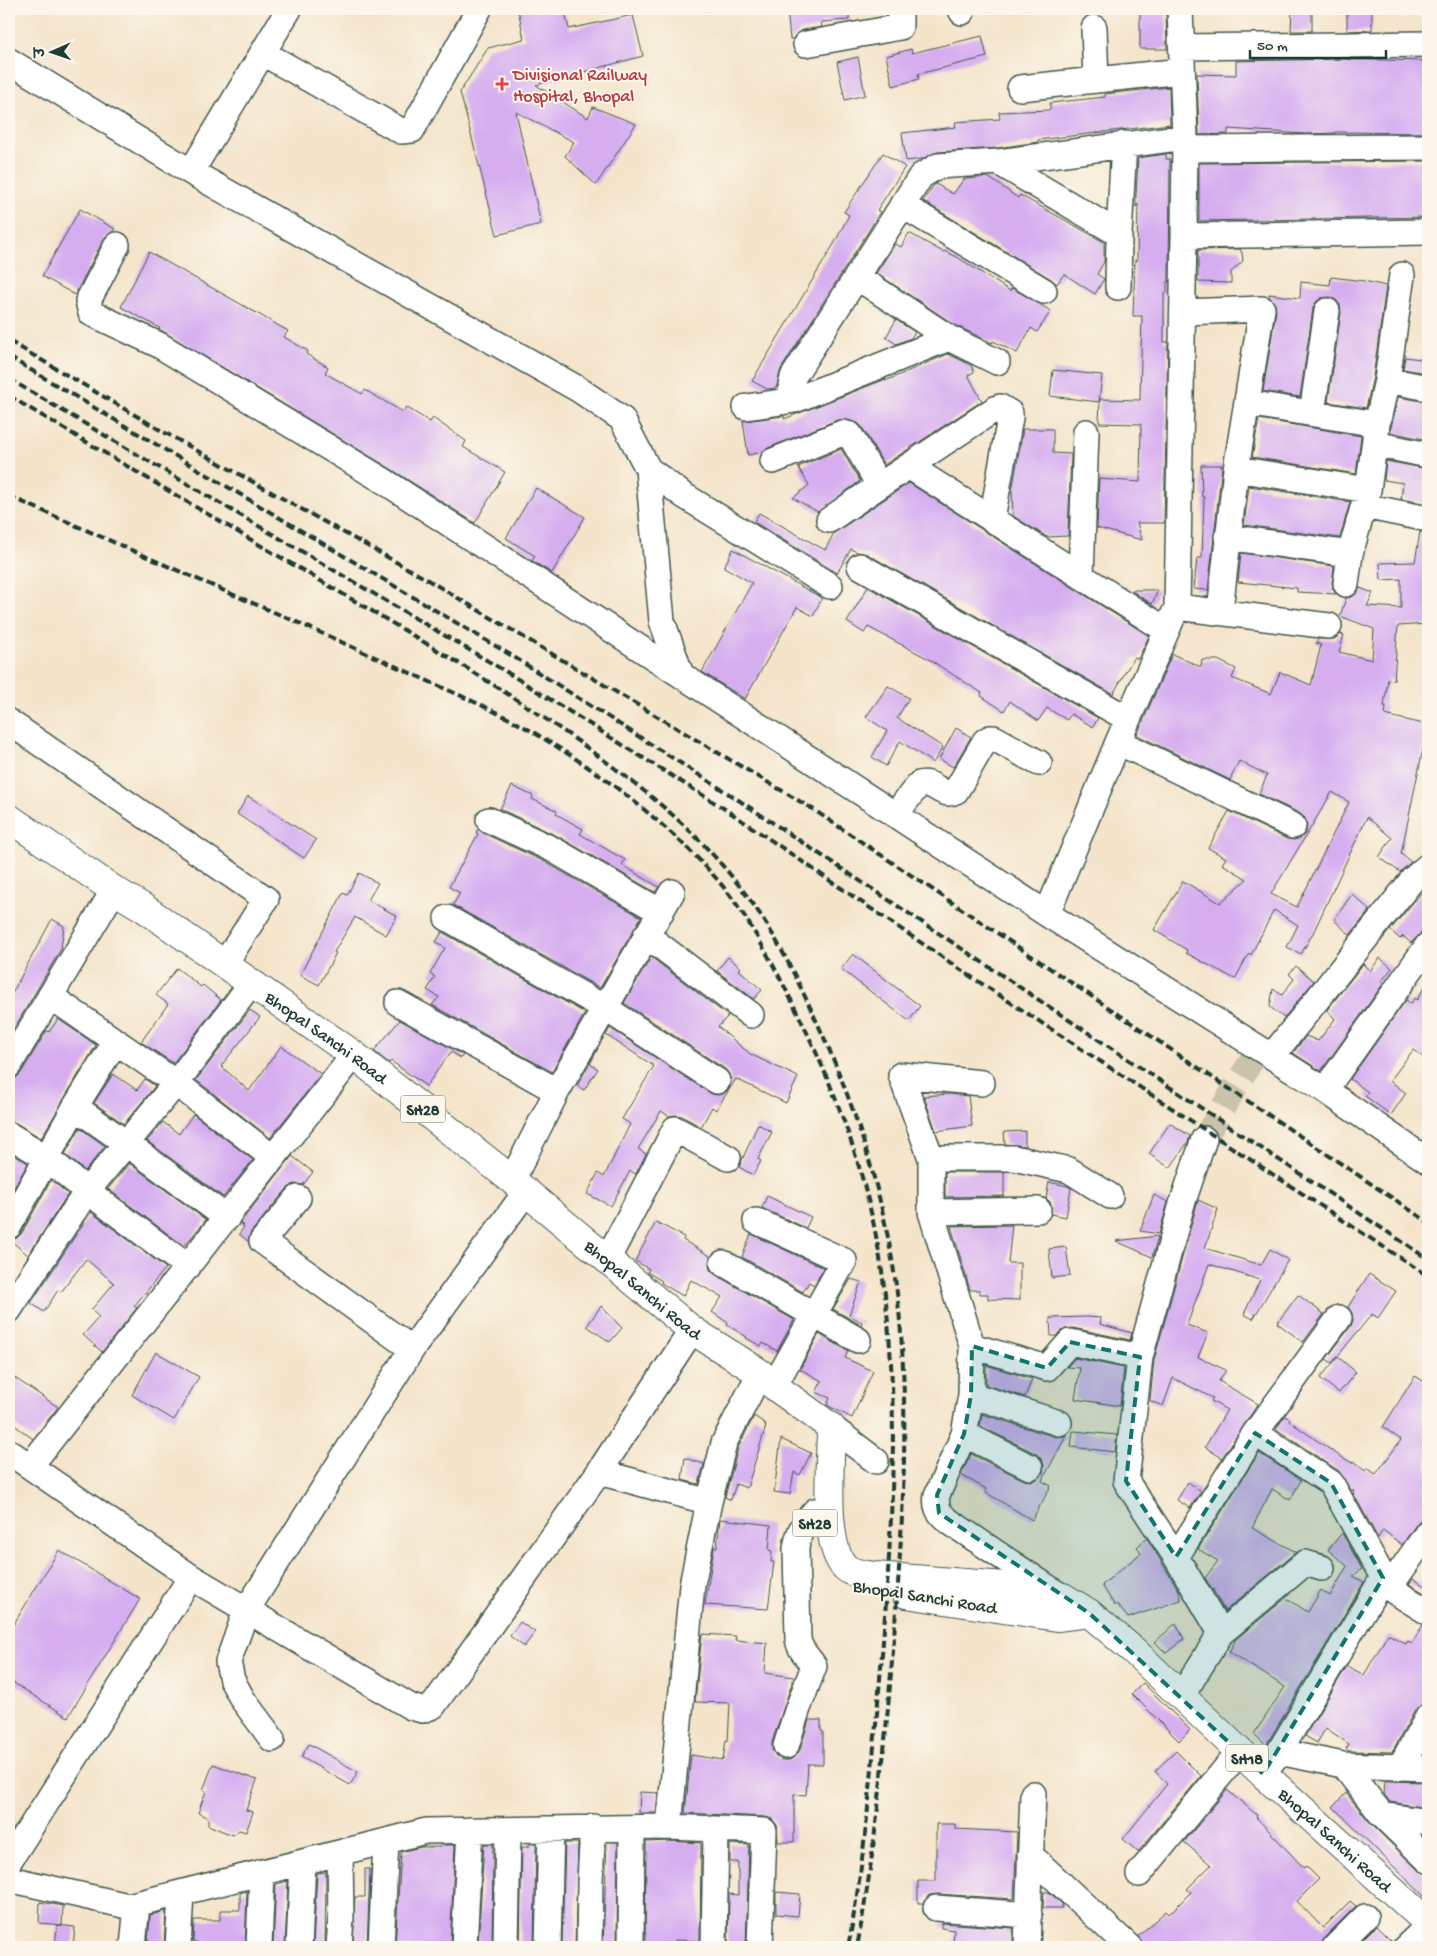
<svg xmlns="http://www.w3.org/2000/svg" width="1437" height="1956" font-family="'Gochi Hand','Playpen Sans Deva',sans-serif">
  <rect width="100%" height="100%" fill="#fbf7ec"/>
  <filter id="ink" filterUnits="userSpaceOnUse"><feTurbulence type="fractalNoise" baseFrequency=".02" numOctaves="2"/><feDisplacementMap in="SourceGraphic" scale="10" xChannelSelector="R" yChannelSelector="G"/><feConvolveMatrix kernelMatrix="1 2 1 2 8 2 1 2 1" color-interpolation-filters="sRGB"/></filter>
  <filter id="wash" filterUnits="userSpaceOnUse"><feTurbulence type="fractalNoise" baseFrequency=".0096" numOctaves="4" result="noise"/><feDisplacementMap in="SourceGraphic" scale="20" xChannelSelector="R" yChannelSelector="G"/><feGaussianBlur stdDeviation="1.12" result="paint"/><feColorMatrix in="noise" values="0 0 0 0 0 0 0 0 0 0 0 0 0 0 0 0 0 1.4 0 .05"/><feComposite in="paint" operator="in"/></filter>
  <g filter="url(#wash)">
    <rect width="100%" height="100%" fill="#f4e4ca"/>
    <g id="blocks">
      <path fill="#d6aef0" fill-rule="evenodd" d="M518,9H564L569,29L633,15L643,56L536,85L588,118L593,107L636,124L596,185L565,156L574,142L516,112L541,224L497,235L460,92L488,48L524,39Z
        M787,9H849V20L821,22L822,27L803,30L797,33L793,39H790Z
        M1140,9H1166L1167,49H1140Z
        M1292,9H1312V31H1291Z
        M1347,9H1372V30L1347,31Z
        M982,36L987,57L918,74L919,79L893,86L886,56L911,49L912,53Z
        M858,57L865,95L845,100L837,62Z
        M1341,59L1428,61V133L1335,132V133L1306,134L1228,129V134L1199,135L1197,74L1236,75V61Z
        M1169,87L1170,124L1038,140V142L997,148L937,152L922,159L906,161L902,133L956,127L955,122L1000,119L999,112L1050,110V103L1105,97V94Z
        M883,153L905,167L877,210L880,212L869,230L781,369L776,388L767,389L752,381L834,244L849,215L844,212Z
        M1166,154V159H1170L1169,282H1167V293H1164V342H1168L1164,523H1137L1142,540L1097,528L1099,479L1140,482L1141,424L1099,423L1100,399L1140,400L1142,316H1133L1135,260L1137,261L1138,204L1136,207V196L1138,158Z
        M1428,161V217L1199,221V163Z
        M988,177L1018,198L1020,195L1104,242V262L1097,274L1104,279L1095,294L1064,274L1057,284L1051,279L923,201L933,186L936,184L953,194L964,179Z
        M80,209L115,229L104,238L75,295L42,276Z
        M909,233L943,252L944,251L957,257L1010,291L1012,288L1051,311L1037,332L1031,328L1017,353L993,341L992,343L955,325L876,273L895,244L901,247Z
        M1240,249L1242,253L1243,261L1231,272V283L1198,282V250Z
        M149,252L288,331L284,337L308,351L306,354L328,367L325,373L362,394L365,390L403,412L406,407L430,422L433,418L466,441L463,447L505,472L475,523L391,469L159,329L160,328L121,307Z
        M1331,277L1364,281L1386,286L1373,377L1366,408L1328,402L1341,313L1340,305L1336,300L1330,297L1321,298L1316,302L1313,308L1300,397L1263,391L1276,311L1275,304L1269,296V294L1300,298L1301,282L1330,285Z
        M896,320L915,332L911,338L896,344L886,337Z
        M948,354L971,365L974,372L968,375L982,401L884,465L862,427L858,423L845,419L837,420L768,448L762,452L748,455L743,421L784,416V419L886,379L885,381Z
        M1405,357L1428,360V373L1403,369Z
        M1053,370L1102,375L1099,402L1050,396Z
        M1398,397L1428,402V440L1390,432Z
        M1259,419L1361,436L1356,474L1252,457Z
        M1023,429H1053V453L1071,454L1068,536L1047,537L1013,516L1012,491Z
        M841,449L860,481L818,512L793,498L809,485L798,467Z
        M1386,461L1428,469V504L1401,499L1403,483L1384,480Z
        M1201,465H1222L1208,590L1194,589L1197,558H1202L1204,497H1202Z
        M909,483L1149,636L1138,659L1134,657L1113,694L867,554L857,552L851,549L837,573L754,522L759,513L825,550L834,533Z
        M1249,486L1350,502L1340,538L1244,525Z
        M536,488L585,517L552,573L532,561L535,556L506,538Z
        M1420,532L1428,533V624L1398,626L1394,680L1388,679L1384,706H1386L1385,715L1428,725L1401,854L1411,862L1400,872L1379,857L1392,838L1367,817L1313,933L1301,954L1287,947L1298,925L1274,910L1251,955L1249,953L1235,979L1186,953L1187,950L1154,930L1183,881L1220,903L1247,879L1222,864L1226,858L1208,848L1229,811L1287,839L1294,840L1301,838L1306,833L1307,825L1305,818L1299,813L1259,794L1267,775L1239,761L1230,780L1137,735L1172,654L1201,667L1202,660H1218L1236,669L1232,678L1271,694L1280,672L1311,685L1321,645L1316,643L1318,639H1334L1341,634L1344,635L1339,652L1372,660L1374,629L1340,616L1346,598L1352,597L1357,593L1360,588L1373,593L1367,606L1401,608V579L1381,580L1380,563L1415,562ZM1332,792L1349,802L1297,907L1271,894Z
        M733,549L822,598L813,616L797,607L745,699L702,672L752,583L724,567Z
        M1241,553L1334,566L1332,583L1333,589L1336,594L1297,592V588L1238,582Z
        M868,587L1098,718L1093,727L1071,714L1067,720L1047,708L1038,721L1010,701L1004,711L981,696L982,693L927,658L868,627L864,633L847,622Z
        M1132,590H1158L1152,604L1132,591Z
        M888,686L909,698L897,718L943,747L933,763L900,741L886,766L872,757L887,731L866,717Z
        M956,728L971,737L953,767L939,759Z
        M512,786L533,796L532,799L557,811L556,814L583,829L580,834L625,860L622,865L659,887L655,892L559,837L500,809Z
        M248,796L316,840L304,858L237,814Z
        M478,829L483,833L545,862L641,917L600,988L453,905L460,893L449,887L478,834L476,833Z
        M359,873L378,883L368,900L397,916L386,935L355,917L334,952L336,953L319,985L300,975L343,893L347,895Z
        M1428,885V931L1422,932L1411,943L1403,936L1400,939L1390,930Z
        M1352,894L1370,910L1350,935L1334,920Z
        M52,919L64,926L61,949L9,1037V999Z
        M442,932L585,1013L552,1072L432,1005L439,997L427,990L435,977L430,974L445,948L436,942Z
        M853,954L920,1006L909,1021L841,969Z
        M651,957L728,1016L718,1027L750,1054L798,1077L786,1103L736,1079L716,1110L712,1107L701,1127L682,1116L675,1115L669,1116L661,1111L638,1149L646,1154L636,1174L630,1171L611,1206L587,1194L598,1173L604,1177L630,1124L622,1119L654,1066L606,1035L610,1028L710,1093L716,1095L723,1094L729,1089L731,1082L730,1075L725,1069L624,1003Z
        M728,957L741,968L739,970L762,990L754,999L717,971Z
        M1380,958L1392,968L1381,982L1383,984L1321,1071L1293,1053L1306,1036L1318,1041L1335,1019L1327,1010L1363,964L1370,971Z
        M1296,966L1314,981L1284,1018L1270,1007L1273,989L1282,995L1294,979L1289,974Z
        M177,968L201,987L203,985L221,1000L173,1063L141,1042L168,1004L156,995Z
        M1428,981V1060L1413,1050L1390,1081L1406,1093L1391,1115L1365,1096L1368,1092L1350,1079L1406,1000L1411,1004L1414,998L1417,1000Z
        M250,1010L260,1017L221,1066L249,1091L281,1046L321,1074L270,1138L196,1080Z
        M58,1019L96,1045L41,1138L16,1123L9,1121V1079L16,1078L21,1073L47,1030L49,1032Z
        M400,1020L463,1055L461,1058L451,1052L426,1086L391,1061L389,1063L374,1051Z
        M598,1048L590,1064L598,1069L584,1090L577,1086Z
        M113,1074L137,1090L145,1079L155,1086L124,1124L94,1103Z
        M950,1094L968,1096L972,1126L936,1131L924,1096Z
        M193,1114L253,1160L223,1197L147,1141L163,1122L179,1134Z
        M1170,1123L1190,1136L1188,1142L1170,1168L1149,1154Z
        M758,1124L772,1132L758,1159L761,1161L753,1175L739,1167Z
        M80,1128L105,1146L85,1171L65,1154Z
        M1025,1131V1146L1005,1144L1004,1132Z
        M9,1152L28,1163L9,1197Z
        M292,1156L313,1172L303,1185L294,1184L287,1189L251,1232L248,1241L239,1234L244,1227L240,1223Z
        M129,1163L206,1220L184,1246L108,1189Z
        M945,1172H1004V1196L945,1197Z
        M51,1180L68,1194L28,1255L10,1240L17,1238L22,1233Z
        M1049,1182L1067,1186L1071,1188L1066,1217L1051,1214V1203L1046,1198Z
        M1154,1195L1168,1202L1159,1234L1140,1231Z
        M767,1196L811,1217L806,1228L762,1208Z
        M1198,1200L1218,1209L1205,1248L1261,1265L1270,1249L1288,1260L1253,1319L1244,1314L1260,1280L1209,1264L1187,1325L1208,1333L1198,1357L1226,1370L1219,1381L1258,1404L1222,1458L1205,1447L1227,1410L1211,1401L1213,1398L1173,1378L1163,1406L1150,1401L1154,1360Z
        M91,1212L166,1268L134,1306L137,1308L102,1352L83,1335L99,1317L91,1310L114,1283L86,1259L61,1292L58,1290L44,1312L31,1303Z
        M656,1222L684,1237L683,1240L710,1256L709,1264L710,1270L716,1275L794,1320L777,1351L763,1343L761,1346L746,1338L747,1337L727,1325L728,1323L712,1312L722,1297L691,1280L683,1296L661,1283L662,1281L647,1272L649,1269L635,1261Z
        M1012,1225L1008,1263H1020V1300L988,1299V1294H980V1290H970L951,1226Z
        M751,1234L824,1268L814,1285L809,1282L803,1292L742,1257Z
        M1158,1236L1152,1257L1116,1241Z
        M1066,1247L1070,1276L1052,1278L1049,1249Z
        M1369,1274L1396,1291L1378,1318L1372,1314L1332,1363L1326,1359L1351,1326L1353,1320L1352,1313L1348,1307Z
        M851,1279L861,1282L849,1315L862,1322L861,1325L833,1309Z
        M1298,1295L1324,1314L1303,1342L1277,1323Z
        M601,1306L622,1328L610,1342L587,1326Z
        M1087,1317L1101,1318L1100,1324L1132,1333L1130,1340L1073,1328L1065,1329L1056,1336H1051L1050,1318Z
        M819,1334L848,1351L845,1358L873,1371L852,1418L827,1405L830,1398L816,1392L822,1381L800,1369Z
        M156,1352L199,1377L174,1420L132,1395Z
        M1338,1357L1356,1372L1339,1393L1320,1378Z
        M1075,1358L1124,1368L1120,1406L1075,1399L1080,1368L1067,1367Z
        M986,1365L1032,1379L1025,1397L986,1385Z
        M9,1374L58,1407L33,1439L9,1421Z
        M1415,1376L1428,1384V1518L1421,1519L1417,1523L1402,1545L1383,1530L1378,1538L1353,1493L1354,1491L1350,1489L1339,1471L1276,1429L1285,1416L1290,1419L1289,1421L1335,1453L1352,1463L1353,1461L1365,1471L1367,1468L1376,1474L1401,1440L1383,1427Z
        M982,1414L1055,1437L1066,1436L1042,1481L1051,1486L1032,1520L985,1492L986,1489L961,1475L971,1454L1024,1480L1031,1481L1037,1479L1043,1473L1044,1466L1042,1460L1037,1454L980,1426Z
        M754,1416L766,1424L764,1425L766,1426L747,1488L736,1484L731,1500L725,1497L738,1448Z
        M1073,1431L1117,1435L1115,1452L1071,1447Z
        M781,1439L811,1453L800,1475L794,1472L790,1494L774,1492Z
        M1259,1453L1301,1480L1290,1500L1272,1489L1252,1528L1296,1552L1225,1611L1213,1590L1214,1589L1212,1590L1205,1578L1218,1561L1198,1549Z
        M685,1458L704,1464L699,1484L682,1480Z
        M1188,1482L1201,1491L1190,1508L1177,1500Z
        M720,1519L771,1525L769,1550L772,1551L771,1562H774L768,1609L705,1605L714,1547H717Z
        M1342,1533L1362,1569L1353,1576L1364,1582L1266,1745L1254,1734L1285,1687L1229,1652L1236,1639L1286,1598L1308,1612L1321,1590L1330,1596L1347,1566L1328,1550Z
        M1147,1538L1179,1591L1181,1600L1128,1618L1117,1604L1115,1606L1102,1585L1141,1553L1137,1547Z
        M59,1550L140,1599L68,1717L9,1680V1632Z
        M1413,1579L1428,1588V1595L1409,1584Z
        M520,1622L535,1632L524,1647L510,1636Z
        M1176,1623L1184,1639L1166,1653L1155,1642Z
        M1423,1625L1428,1626V1692L1422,1704L1415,1710L1392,1752L1349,1751L1346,1749L1349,1744L1326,1728L1317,1743L1305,1736L1347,1666L1364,1675L1388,1634L1406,1644L1408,1641L1412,1643Z
        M702,1634L736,1636L735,1640L767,1643L765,1673L794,1677L772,1742V1750L776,1756L782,1760H789L795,1757L800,1750L809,1720H821V1731H823V1764H808L806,1795L794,1794V1842H778L777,1825L772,1819L765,1817L685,1813L691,1755L723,1760L726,1740L728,1741L730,1703L695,1702Z
        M1143,1683L1190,1730L1179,1741L1132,1694Z
        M309,1744L358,1772L350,1785L301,1757Z
        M1176,1751L1201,1776L1138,1852L1123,1839L1167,1784L1155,1771Z
        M213,1764L257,1780L246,1810L253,1812L246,1832L239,1830L232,1835L208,1825V1818L198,1813L206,1791L203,1790Z
        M1385,1781L1428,1782V1808L1390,1802L1384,1794Z
        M1227,1790L1257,1815L1256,1817L1304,1868L1306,1866L1319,1879L1297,1901L1323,1928L1350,1901L1356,1906L1325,1937L1321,1947L1143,1946L1138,1936L1166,1911L1169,1914L1191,1892L1187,1889L1211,1865L1184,1842Z
        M640,1792L658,1793L656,1813H639Z
        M1346,1793L1372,1825L1418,1870L1428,1874V1900L1333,1807Z
        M936,1824H955V1829L1017,1832L1014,1899L937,1894L929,1895L923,1903H918V1881H936Z
        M669,1841L701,1843L700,1941L675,1940V1947H645L646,1842Z
        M607,1842H618L617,1947H603Z
        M565,1843H578L575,1947H568V1944H562Z
        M484,1844H493L492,1946L478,1947Z
        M529,1844H536L534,1944L520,1946L522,1847H529Z
        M730,1844L749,1845L746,1947H737V1945L728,1944L729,1894L738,1895V1862H730Z
        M441,1845H455L450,1947H395L401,1852L421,1847H441Z
        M365,1869H370L367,1947H353L355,1897H365Z
        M326,1872L325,1947H313L317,1873Z
        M288,1881L285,1947H273L276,1884Z
        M247,1891L245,1947H196L197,1942H193L194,1920H220V1910H240V1893Z
        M776,1892L800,1894L798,1916L776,1914Z
        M1044,1892H1049L1062,1904V1908H1043Z
        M40,1902L63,1906L62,1925L39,1923Z
        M166,1911L164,1947H148L150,1915Z
        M941,1923L1013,1928V1947H953L954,1930L941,1928Z
        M57,1925L75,1927L73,1947H55Z
        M1376,1926L1392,1942V1947H1355Z"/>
    </g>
  </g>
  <g filter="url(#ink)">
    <use href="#blocks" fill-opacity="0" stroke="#3f564a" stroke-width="1"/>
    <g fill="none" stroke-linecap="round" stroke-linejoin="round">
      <path stroke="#c9c3ac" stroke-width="25" stroke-dasharray="25 12" stroke-linecap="butt" d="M1204,1139L1259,1048"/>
      <g stroke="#3f564a" stroke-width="28">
        <path id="minor" d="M962,12V9
          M1094,28L1096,80
          M806,44L900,27V9
          M1182,47L1428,44
          M263,53L401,131L412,130L479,9
          M9,61L191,172L578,389L622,419L648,469L662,621L681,675L1047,914L1325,1090L1428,1161
          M1020,88L1182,71
          M1185,149L1428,147
          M998,162L1119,234
          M191,172L289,9
          M902,205L1044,291
          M1184,236L1428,232
          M117,245L88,301L91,313L159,345L384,481L681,675
          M857,277L949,338L997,362
          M1118,287L1119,234L1124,144
          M1184,312L1262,309L1236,469L1220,611
          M1387,380L1428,388
          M795,400L791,389L793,377L921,176L938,166L998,162L1185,137
          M1247,403L1377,424
          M746,407L795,400L949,338
          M1312,413L1327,311
          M1375,444L1428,455
          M773,461L842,433L850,435L879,485
          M910,467L1166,630
          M648,469L683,495L830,586
          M1236,469L1368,490
          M1364,506L1428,519
          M829,520C883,482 940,446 995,409L1000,407L1010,413V418L992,519
          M1227,537L1350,554
          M860,566L1128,719
          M1081,576L1086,432
          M1346,584L1350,554L1368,490L1377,424L1387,380L1402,275
          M1177,607L1329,626
          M9,722L266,899L224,965
          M1118,742L1293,826
          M895,815L919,784C934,779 941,799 956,791L985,741L990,738H994L1039,763
          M489,820L552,849L661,912
          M1047,914L1118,742L1177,607L1184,236L1185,137L1180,9
          M447,918L605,1008L717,1081
          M646,935L751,1015
          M50,996L176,1083L272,1157
          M398,1003L557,1091
          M1272,1056L1413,879L1428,866
          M9,1065L114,890
          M982,1083L901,1075L931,1158V1212L972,1346L971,1395L964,1434L937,1495C935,1506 938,1512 947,1520L1062,1597
          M1325,1090L1428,945
          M75,1107L126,1143L227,1218
          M9,1135L47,1158L87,1191L188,1267
          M1204,1139L1182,1204L1140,1357L1126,1481L1176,1557L1221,1633
          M931,1158H1014L1069,1170L1110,1196
          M512,1180L557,1091L672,892
          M298,1198L262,1241L412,1349
          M931,1212L1038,1210
          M756,1221L844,1261L774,1386
          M9,1226L75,1107L116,1041
          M607,1260L675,1129L728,1158
          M723,1263L858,1340
          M9,1310L87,1191L176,1083L251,984
          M972,1346L1047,1368L1070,1342L1140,1357
          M971,1395L1059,1423
          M831,1427L876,1461
          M1255,1433L1331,1483L1389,1588L1428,1612
          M964,1434L1030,1467
          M9,1452L191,1577L411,1707L422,1710L433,1706L599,1472L692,1330
          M30,1466L354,1055
          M599,1472L709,1502
          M1176,1557L1255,1433L1339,1318
          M1389,1588L1428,1532
          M1182,1695L1221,1633L1305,1563L1322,1568
          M272,1739L243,1700L232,1680L228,1662L246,1611L412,1349L525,1193
          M786,1746L797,1711L814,1666C808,1656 800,1652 798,1639L796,1549C798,1532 804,1523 815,1511
          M1279,1752L1343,1765L1428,1768
          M1343,1765L1382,1815L1428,1860
          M1400,1767L1428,1717
          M1263,1774L1279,1752L1383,1578
          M1382,1815L1428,1822
          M669,1827L692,1585L709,1502L724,1443L760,1373
          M1030,1855L1129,1947
          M9,1861L191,1577
          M1139,1874L1240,1751
          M9,1879L128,1906L426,1831L669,1827L764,1831L760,1947
          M936,1908L1029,1915
          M133,1947L137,1904
          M178,1947L181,1893
          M259,1947L262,1872
          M299,1947L303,1862
          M339,1947L341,1918L340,1853
          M381,1947L386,1841
          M464,1947L470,1830
          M506,1947L508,1830
          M548,1947L551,1829
          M589,1947L590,1881L593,1827
          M631,1947L632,1828
          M714,1947L716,1830
          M1027,1947L1033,1794
          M1335,1947L1365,1917
          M1406,1947L1428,1926"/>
      </g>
      <g stroke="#3f564a" stroke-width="30">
        <g id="major">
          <path id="s1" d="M9,818L114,890L144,908L354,1055L512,1180L692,1330L760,1373L774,1386L831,1427C831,1459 822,1545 845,1567C852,1574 865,1574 874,1576L1005,1586L1063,1597L1089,1613L1133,1650L1263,1774L1428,1923"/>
          <path d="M906,1594L1057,1617L1089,1613"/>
        </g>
      </g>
      <use href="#minor" stroke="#fff" stroke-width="25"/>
      <use href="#major" stroke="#fff" stroke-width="28"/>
      <path stroke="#1f3d34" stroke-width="4" stroke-dasharray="8 4" stroke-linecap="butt" d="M9,341L162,431L421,576L811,808L1428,1222
        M9,357L514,657L740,801L1428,1259
        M9,379L505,671L731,813L964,972L1428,1276
        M9,396C132,469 254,542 377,614C446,655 514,696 579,742C622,773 665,805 702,843C720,862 738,883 753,904C778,939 797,979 815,1018C861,1116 893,1224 901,1333C909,1441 901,1552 892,1661C884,1757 875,1853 857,1947
        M9,496C100,536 191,577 283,616C324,634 365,653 406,671C447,690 489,707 528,729C572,755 616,785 654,818C687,846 722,880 745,917C764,947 781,979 796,1010C836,1090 868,1177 881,1265C902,1402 891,1543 880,1679C872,1769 865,1859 848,1947"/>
    </g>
  </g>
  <path fill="#0f766e" fill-opacity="0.2" stroke="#0f766e" stroke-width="4" stroke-dasharray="10 6" stroke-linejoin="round" d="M1070,1342L1140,1357L1126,1481L1176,1557L1255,1433L1331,1483L1383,1578L1263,1774L1089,1613L939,1513L937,1495L964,1434L971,1395L972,1346L1047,1368Z"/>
  <path fill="#e0444e" stroke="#fbf7ec" stroke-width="2" d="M499.5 76.5h5v5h5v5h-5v5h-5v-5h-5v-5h5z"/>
  <g text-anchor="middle" stroke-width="4" stroke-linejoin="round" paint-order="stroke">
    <g fill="#fbf7ec" stroke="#61756b" stroke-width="1">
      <rect x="400.5" y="1095.5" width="45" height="27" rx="4"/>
      <rect x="792.5" y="1509.5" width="45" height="27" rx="4"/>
      <rect x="1226" y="1744.5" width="42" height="27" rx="4"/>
    </g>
    <g font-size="16" font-weight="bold" fill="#1f3d34">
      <text x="423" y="1115">SH28</text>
      <text x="815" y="1529">SH28</text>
      <text x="1247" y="1764">SH18</text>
    </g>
    <g font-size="18" fill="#be3a42" stroke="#fbf7ec" text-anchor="start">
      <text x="513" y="80">Divisional Railway<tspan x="513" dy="21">Hospital, Bhopal</tspan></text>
    </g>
    <g font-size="18" fill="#1f3d34" stroke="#fbf7ec">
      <text dy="6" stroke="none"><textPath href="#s1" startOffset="386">Bhopal Sanchi Road</textPath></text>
      <text dy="6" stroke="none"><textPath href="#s1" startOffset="791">Bhopal Sanchi Road</textPath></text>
      <text transform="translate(925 1596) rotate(9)" y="6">Bhopal Sanchi Road</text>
      <text dy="6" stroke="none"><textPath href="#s1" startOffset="1754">Bhopal Sanchi Road</textPath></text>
    </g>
  </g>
  <rect width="1437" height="1956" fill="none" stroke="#fbf7ec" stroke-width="30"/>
  <g transform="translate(52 52) rotate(268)" stroke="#fbf7ec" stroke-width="4" paint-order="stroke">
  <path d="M0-4L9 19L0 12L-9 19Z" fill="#1f3d34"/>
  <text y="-8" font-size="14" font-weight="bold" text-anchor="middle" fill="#1f3d34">उ</text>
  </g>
  <path d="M1250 50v8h136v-8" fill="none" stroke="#1f3d34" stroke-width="2.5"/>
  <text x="1257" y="50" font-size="15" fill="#1f3d34" stroke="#fbf7ec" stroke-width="4" paint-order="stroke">50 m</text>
</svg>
